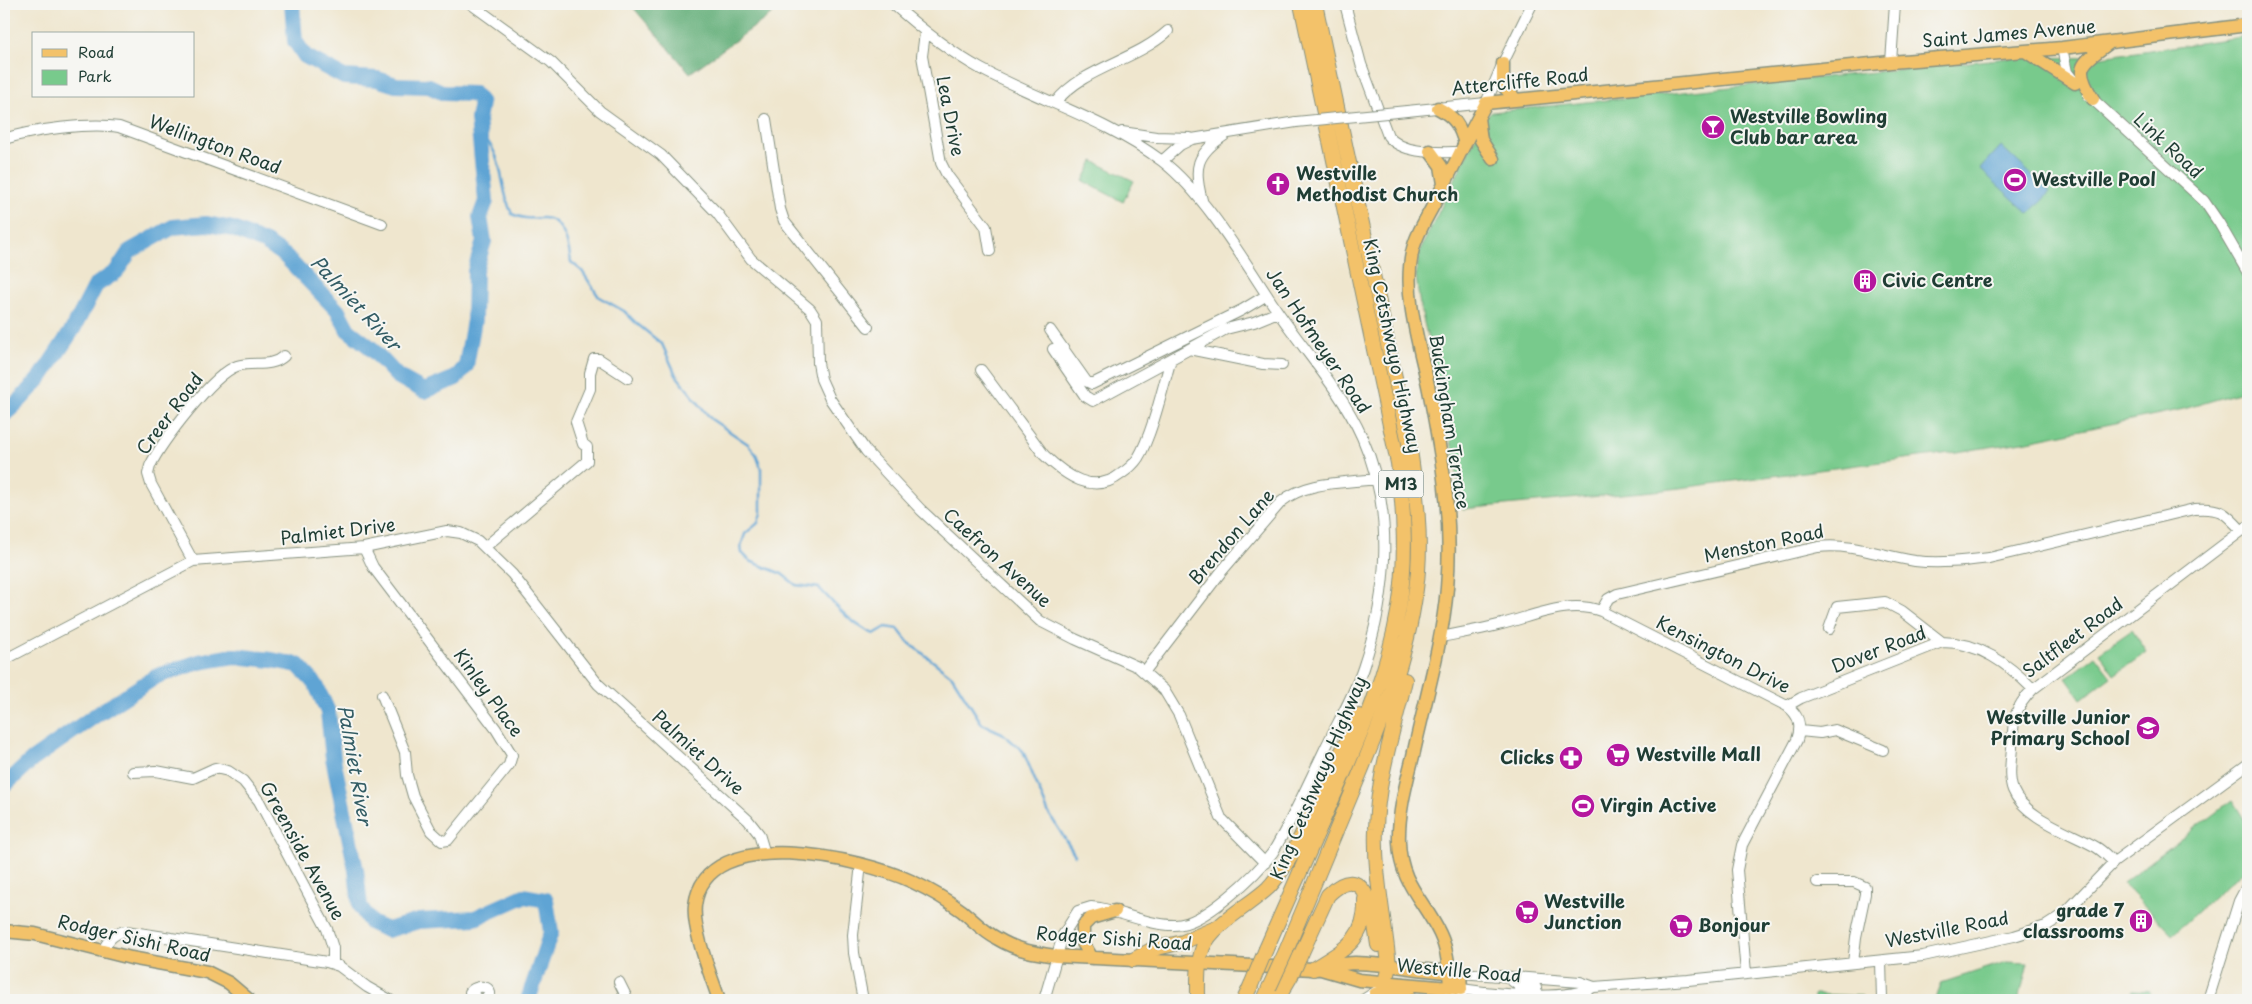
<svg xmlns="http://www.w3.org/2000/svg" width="2252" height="1004" font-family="'Playpen Sans',sans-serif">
  <rect width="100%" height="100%" fill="#f6f6f2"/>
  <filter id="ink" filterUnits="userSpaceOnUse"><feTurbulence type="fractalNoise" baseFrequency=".02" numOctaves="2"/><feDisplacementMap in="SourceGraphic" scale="10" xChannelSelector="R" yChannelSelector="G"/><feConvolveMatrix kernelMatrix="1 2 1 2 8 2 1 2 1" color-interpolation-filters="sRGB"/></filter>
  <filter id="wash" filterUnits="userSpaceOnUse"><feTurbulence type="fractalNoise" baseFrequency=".0096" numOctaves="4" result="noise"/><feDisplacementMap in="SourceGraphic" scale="20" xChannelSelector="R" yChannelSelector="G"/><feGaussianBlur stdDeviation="1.12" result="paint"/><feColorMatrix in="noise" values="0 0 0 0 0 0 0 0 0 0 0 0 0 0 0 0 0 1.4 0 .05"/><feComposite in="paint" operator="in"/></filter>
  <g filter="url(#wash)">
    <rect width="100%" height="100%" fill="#efe6ce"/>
    <path fill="#78ca8c" stroke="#4c8460" d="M2248,36V390L2184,409L2023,442L1943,454L1664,490L1463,509L1448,423L1420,306L1416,276L1420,250L1485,118L1492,112L2018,57L2094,58Z
      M1093,161L1134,181L1123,202L1083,181Z
      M2132,630L2147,652L2114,675L2099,653Z
      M2095,656L2111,677L2081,699L2066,678Z
      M2232,800L2248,825V867L2172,935L2123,883Z
      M2006,962L2028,963L2019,1000H1936L1941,983Z
      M2133,990L2150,991L2149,1000H2133Z
      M1814,994L1862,996V1000H1814Z"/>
    <path fill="#62ae78" stroke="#407656" d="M630,4H786L690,73Z"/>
    <path fill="#5fa4d4" stroke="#3f7084" d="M2001,146L2050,192L2029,214L1980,169Z"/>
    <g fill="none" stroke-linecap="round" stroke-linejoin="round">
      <path stroke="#5fa4d4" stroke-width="2.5" d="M479,129C486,138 492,146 496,156C504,176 502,194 512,214C527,220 529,218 543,218C563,218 569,247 571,262L582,271L599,297L624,311L636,323L662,344L676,375L711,419L748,444L756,454L761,468V513L758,523L745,534L741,546L742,553L750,561L782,574L796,585L819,588C836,606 851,624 874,634L886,627L898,629L908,642L952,676L982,724L1002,733L1023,751L1048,812L1075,855"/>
      <path stroke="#5fa4d4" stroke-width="16" d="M4,415L20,400L41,377L73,329L96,285L116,272L130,251L173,227L207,224L233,229L266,243L284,255L338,311L348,330L370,347L397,376L424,391L456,378L466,366L474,320L475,271L484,241L480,217L486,201L478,119L481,103L474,94L444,93L429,86L396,85L377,79L344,77L305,56L295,41L292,4
        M4,786L32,760L96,715L157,676L199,662L234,656L272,660L298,665L316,685L328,712L333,758L356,870L360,906L371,923L387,930L419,921L475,918L524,896L546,900L551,932L528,1000"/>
    </g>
  </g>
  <g filter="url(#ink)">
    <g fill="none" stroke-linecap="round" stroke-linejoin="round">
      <g stroke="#879281" stroke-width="12">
        <path id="minor" d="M471,4L551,62L600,111L661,155L717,213L751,259L810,309L817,320L818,363L821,379L830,399L866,451L921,510L1040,621L1075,639L1138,667L1164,690L1179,715L1221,818L1265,863
          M893,4C921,29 948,51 981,69C1041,101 1107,120 1162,161C1205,194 1246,264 1276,309C1305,352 1341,390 1362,437C1395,511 1388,594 1363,668C1353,698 1336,725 1323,753C1307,786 1292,820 1273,852C1257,874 1203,926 1174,925C1150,925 1123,913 1100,908L1091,907L1078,911L1063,935L1044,1000
          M1345,4L1361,64L1388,136C1403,155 1439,152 1461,152
          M925,33L922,56L941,163L947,175L986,227L990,251
          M2062,48L2067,72L2074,81
          M1891,62L1895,4
          M2088,95L2204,201L2219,223L2248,273
          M1055,103C1083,67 1134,62 1168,31
          M1407,111L1486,103L1503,63L1532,4
          M766,119L780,209L784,221L868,327
          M1122,132L1156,137L1190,138
          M4,139C32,130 90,122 119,127L382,224
          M1162,161L1180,145L1192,139L1296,122
          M1202,200C1193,168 1196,154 1225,135
          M1050,330L1086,381L1092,384L1242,310L1267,295
          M1053,349L1085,396L1093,401L1171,359
          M1189,349L1263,364L1282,365
          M981,370L1044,455C1065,475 1093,496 1121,474C1127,470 1134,464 1138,458C1152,435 1163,387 1171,359L1226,329L1254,322L1278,312
          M485,547L587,461V447L583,444L576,422L590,389V373L594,359H599L628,378
          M364,548L373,567L496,729L512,755L509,765L448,840L442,841L431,831L413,796L407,775L405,752L382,695
          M193,561L151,484L148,474L150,466C161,443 213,374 237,366C253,361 271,368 284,356
          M1601,611L1787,706C1799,715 1802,725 1797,740L1742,845L1737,870L1746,973
          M1829,629L1837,607L1885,602L1902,611L1942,642
          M1441,637C1460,633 1479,630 1498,625C1532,617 1567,599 1601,611L1608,599L1617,594L1818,547C1852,543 1881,556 1915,561C1940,564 1964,561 1989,558L2194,509C2220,507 2225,512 2242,531
          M4,660L193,561L364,548L447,531L461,533L478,541L512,574L598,684L748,820L759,834L765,854
          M1145,671L1221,572L1281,502C1306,481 1345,483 1376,479
          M1787,706L1801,698L1942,642C1979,642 2008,664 2033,689
          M1800,731L1820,733L1835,730L1883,750
          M133,772L156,771L193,778L215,768L228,771L243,781L259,801L327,929L333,948V963
          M2114,862C2108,857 2103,851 2096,847C2072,833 2024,818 2013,790C2008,777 2011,761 2012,748C2013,721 2013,709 2033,689L2248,526
          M861,864L853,935L854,953L863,1000
          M1817,882H1854L1865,887V894L1856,937L1853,963
          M102,952C108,940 113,933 126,931L327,962L339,966L367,987L390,1000
          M1881,961L1882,1000
          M1460,973L1580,982L1594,987
          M1507,977L1519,986L1536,988L1537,995
          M619,982L628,1000
          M480,1000L470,992C474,987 483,985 488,989L490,993L484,1000
          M1363,1000L1380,989
          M1450,1000V988
          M1461,1000V989C1496,994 1563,1002 1594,987L1688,980L1923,956L2014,936L2046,926L2063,915L2114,862L2248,764
          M1475,1000L1485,992
          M2208,1000L2239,901L2248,884"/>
      </g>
      <g stroke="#879281" stroke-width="15">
        <path id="major" d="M2025,51L2075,83
          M1503,63V85L1515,99
          M2093,99C2073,67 2081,64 2109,43
          M1438,108C1455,117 1460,126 1465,144
          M1478,118L1481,140L1493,159
          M1430,151L1441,166L1444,184
          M4,931L35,934L131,958L207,972L229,983L249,1000
          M1092,958L1083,943V926L1091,918L1115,911
          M1321,969L1359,980L1461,989L1460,973
          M1450,988C1449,969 1448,951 1440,934C1424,900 1400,884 1399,842C1398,813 1406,784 1413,756C1425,700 1442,645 1447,588C1453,520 1442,456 1429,390C1420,346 1403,297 1412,253C1416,233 1429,215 1437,198C1454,166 1469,134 1486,103L1891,62L2062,48L2248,25
          M1375,994L1409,989
          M719,1000C711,975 692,930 695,905C706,821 864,859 913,882C930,890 947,900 962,911C974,921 984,932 998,939C1016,950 1035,953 1056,956L1313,969C1327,969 1340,963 1355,963C1390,964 1425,971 1460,973"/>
      </g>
      <g stroke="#879281" stroke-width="16">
        <path id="highway" d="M1266,949C1289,897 1312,845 1335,793C1362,732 1388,673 1399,607C1407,559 1404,511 1398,463L1301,4
          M1286,951C1308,897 1331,844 1353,790C1380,725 1407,661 1416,589C1423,541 1416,490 1409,443L1315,4
          M1302,952L1328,895C1368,856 1374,920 1378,945
          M1133,960L1153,949L1183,942L1216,928
          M1313,969C1343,950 1367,940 1365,899
          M1385,982L1389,966C1385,921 1374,875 1376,829C1377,779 1394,729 1405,680
          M1198,1000C1198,984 1197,963 1203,947C1213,924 1250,905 1268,888C1278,878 1285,865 1293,853L1359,716
          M1244,1000L1251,985
          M1264,1000L1269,988
          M1277,1000L1291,976"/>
      </g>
      <use href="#minor" stroke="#fff" stroke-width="10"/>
      <use href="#major" stroke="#f3c26a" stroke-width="12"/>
      <use href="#highway" stroke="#f3c26a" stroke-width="14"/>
      <g stroke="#879281" stroke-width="12" stroke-linecap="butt">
        <path id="minor-bridge" d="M1296,122L1407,111"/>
      </g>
      <g stroke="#879281" stroke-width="16" stroke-linecap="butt">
        <path id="highway-bridge" d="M1291,976L1302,952
          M1251,985L1266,949
          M1269,988L1286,951"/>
      </g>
      <use href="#minor-bridge" stroke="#fff" stroke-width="10"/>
      <use href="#highway-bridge" stroke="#f3c26a" stroke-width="14"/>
    </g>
  </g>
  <defs>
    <g id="bar-disc" transform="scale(1.25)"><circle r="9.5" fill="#b5179e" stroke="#f6f6f2"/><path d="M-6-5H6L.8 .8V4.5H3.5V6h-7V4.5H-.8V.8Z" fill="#fff"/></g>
    <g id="stadium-disc" transform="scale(1.25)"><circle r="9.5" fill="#b5179e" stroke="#f6f6f2"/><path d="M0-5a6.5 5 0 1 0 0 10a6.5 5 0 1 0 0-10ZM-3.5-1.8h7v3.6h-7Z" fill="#fff"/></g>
    <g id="church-disc" transform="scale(1.25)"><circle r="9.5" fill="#b5179e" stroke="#f6f6f2"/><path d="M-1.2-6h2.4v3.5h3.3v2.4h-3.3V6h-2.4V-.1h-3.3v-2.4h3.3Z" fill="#fff"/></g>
    <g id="building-disc" transform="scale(1.25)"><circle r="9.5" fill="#b5179e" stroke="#f6f6f2"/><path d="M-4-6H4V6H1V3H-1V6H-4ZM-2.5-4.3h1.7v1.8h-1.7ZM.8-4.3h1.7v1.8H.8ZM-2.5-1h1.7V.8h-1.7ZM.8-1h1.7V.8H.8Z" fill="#fff"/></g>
    <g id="school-disc" transform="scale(1.25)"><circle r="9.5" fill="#b5179e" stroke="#f6f6f2"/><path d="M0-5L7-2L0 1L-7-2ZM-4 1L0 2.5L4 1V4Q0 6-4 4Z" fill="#fff"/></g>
    <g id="supermarket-disc" transform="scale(1.25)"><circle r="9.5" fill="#b5179e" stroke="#f6f6f2"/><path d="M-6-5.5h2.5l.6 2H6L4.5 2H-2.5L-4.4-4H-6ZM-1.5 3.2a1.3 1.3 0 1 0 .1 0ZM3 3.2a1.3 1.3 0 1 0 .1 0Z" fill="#fff"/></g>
    <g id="pharmacy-disc" transform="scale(1.25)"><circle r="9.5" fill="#b5179e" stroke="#f6f6f2"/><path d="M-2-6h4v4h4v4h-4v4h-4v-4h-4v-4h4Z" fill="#fff"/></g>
  </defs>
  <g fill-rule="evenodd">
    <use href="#bar-disc" x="1713" y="127"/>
    <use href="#stadium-disc" x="2015" y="180"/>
    <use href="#church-disc" x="1278" y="184"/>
    <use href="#building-disc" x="1865" y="281"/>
    <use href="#school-disc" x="2148" y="728"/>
    <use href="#supermarket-disc" x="1618" y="755"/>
    <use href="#pharmacy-disc" x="1571" y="758"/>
    <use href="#stadium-disc" x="1583" y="806"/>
    <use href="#supermarket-disc" x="1527" y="912"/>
    <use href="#building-disc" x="2141" y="921"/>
    <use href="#supermarket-disc" x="1681" y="926"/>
  </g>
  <g text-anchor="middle" stroke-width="4" stroke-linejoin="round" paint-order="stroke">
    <rect fill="#f6f6f2" stroke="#60746d" stroke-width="1" x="1378.5" y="470.5" width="45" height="27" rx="4"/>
    <g font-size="16" font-weight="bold" fill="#1f3d34">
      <text x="1401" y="490">M13</text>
    </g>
    <g font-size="18" fill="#1f3d34" stroke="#f6f6f2">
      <text transform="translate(2009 34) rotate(-5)" y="6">Saint James Avenue</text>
      <text transform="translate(1520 82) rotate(-6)" y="6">Attercliffe Road</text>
      <text transform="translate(950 116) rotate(79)" y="6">Lea Drive</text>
      <text transform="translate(215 145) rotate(20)" y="6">Wellington Road</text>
      <text transform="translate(2168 146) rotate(43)" y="6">Link Road</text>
      <text transform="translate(1318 341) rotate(56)" y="6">Jan Hofmeyer Road</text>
      <text transform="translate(1392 346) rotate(78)" y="6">King Cetshwayo Highway</text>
      <text transform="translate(170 414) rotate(-53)" y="6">Creer Road</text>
      <text transform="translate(1449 422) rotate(81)" y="6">Buckingham Terrace</text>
      <text transform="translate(338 532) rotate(-7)" y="6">Palmiet Drive</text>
      <text transform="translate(1232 537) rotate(-49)" y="6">Brendon Lane</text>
      <text transform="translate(1764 544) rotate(-12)" y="6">Menston Road</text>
      <text transform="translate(997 558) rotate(42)" y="6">Caefron Avenue</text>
      <text transform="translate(2073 638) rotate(-37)" y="6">Saltfleet Road</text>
      <text transform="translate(1879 650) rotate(-21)" y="6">Dover Road</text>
      <text transform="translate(1723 655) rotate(27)" y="6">Kensington Drive</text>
      <text transform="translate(488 693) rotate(54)" y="6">Kinley Place</text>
      <text transform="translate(698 753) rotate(42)" y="6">Palmiet Drive</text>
      <text transform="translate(1319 778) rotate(-67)" y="6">King Cetshwayo Highway</text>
      <text transform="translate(302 851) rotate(61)" y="6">Greenside Avenue</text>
      <text transform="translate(1947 930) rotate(-11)" y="6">Westville Road</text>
      <text transform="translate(134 939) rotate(13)" y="6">Rodger Sishi Road</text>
      <text transform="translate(1114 939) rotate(4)" y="6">Rodger Sishi Road</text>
      <text transform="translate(1459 971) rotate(5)" y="6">Westville Road</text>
    </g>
    <g font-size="18" font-weight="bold" fill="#1f3d34" stroke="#f6f6f2" text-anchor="start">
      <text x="1730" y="123">Westville Bowling<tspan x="1730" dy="21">Club bar area</tspan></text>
      <text x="1296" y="180">Westville<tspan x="1296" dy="21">Methodist Church</tspan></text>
      <text x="2032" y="186">Westville Pool</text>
      <text x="1882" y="287">Civic Centre</text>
      <text x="2130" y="724" text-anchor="end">Westville Junior<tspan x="2130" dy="21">Primary School</tspan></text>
      <text x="1636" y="761">Westville Mall</text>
      <text x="1554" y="764" text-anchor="end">Clicks</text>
      <text x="1600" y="812">Virgin Active</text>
      <text x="1544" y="908">Westville<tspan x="1544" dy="21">Junction</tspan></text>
      <text x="2124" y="917" text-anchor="end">grade 7<tspan x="2124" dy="21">classrooms</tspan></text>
      <text x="1698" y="932">Bonjour</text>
    </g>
    <g font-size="19" font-style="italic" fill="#325c64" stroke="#f6f6f2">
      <text transform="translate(356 303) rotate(47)" y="7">Palmiet River</text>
      <text transform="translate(355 765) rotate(80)" y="7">Palmiet River</text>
    </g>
  </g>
  <rect width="2252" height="1004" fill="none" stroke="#f6f6f2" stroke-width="20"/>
  <rect x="32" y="32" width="162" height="65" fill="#f6f6f2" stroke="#a0aca6"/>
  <rect x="42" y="49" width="25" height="8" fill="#f3c26a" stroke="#a0aca6"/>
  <text x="78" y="58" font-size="15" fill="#1f3d34">Road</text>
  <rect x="42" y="70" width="25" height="15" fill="#78ca8c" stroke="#a0aca6"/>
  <text x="78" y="82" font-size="15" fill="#1f3d34">Park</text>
</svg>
